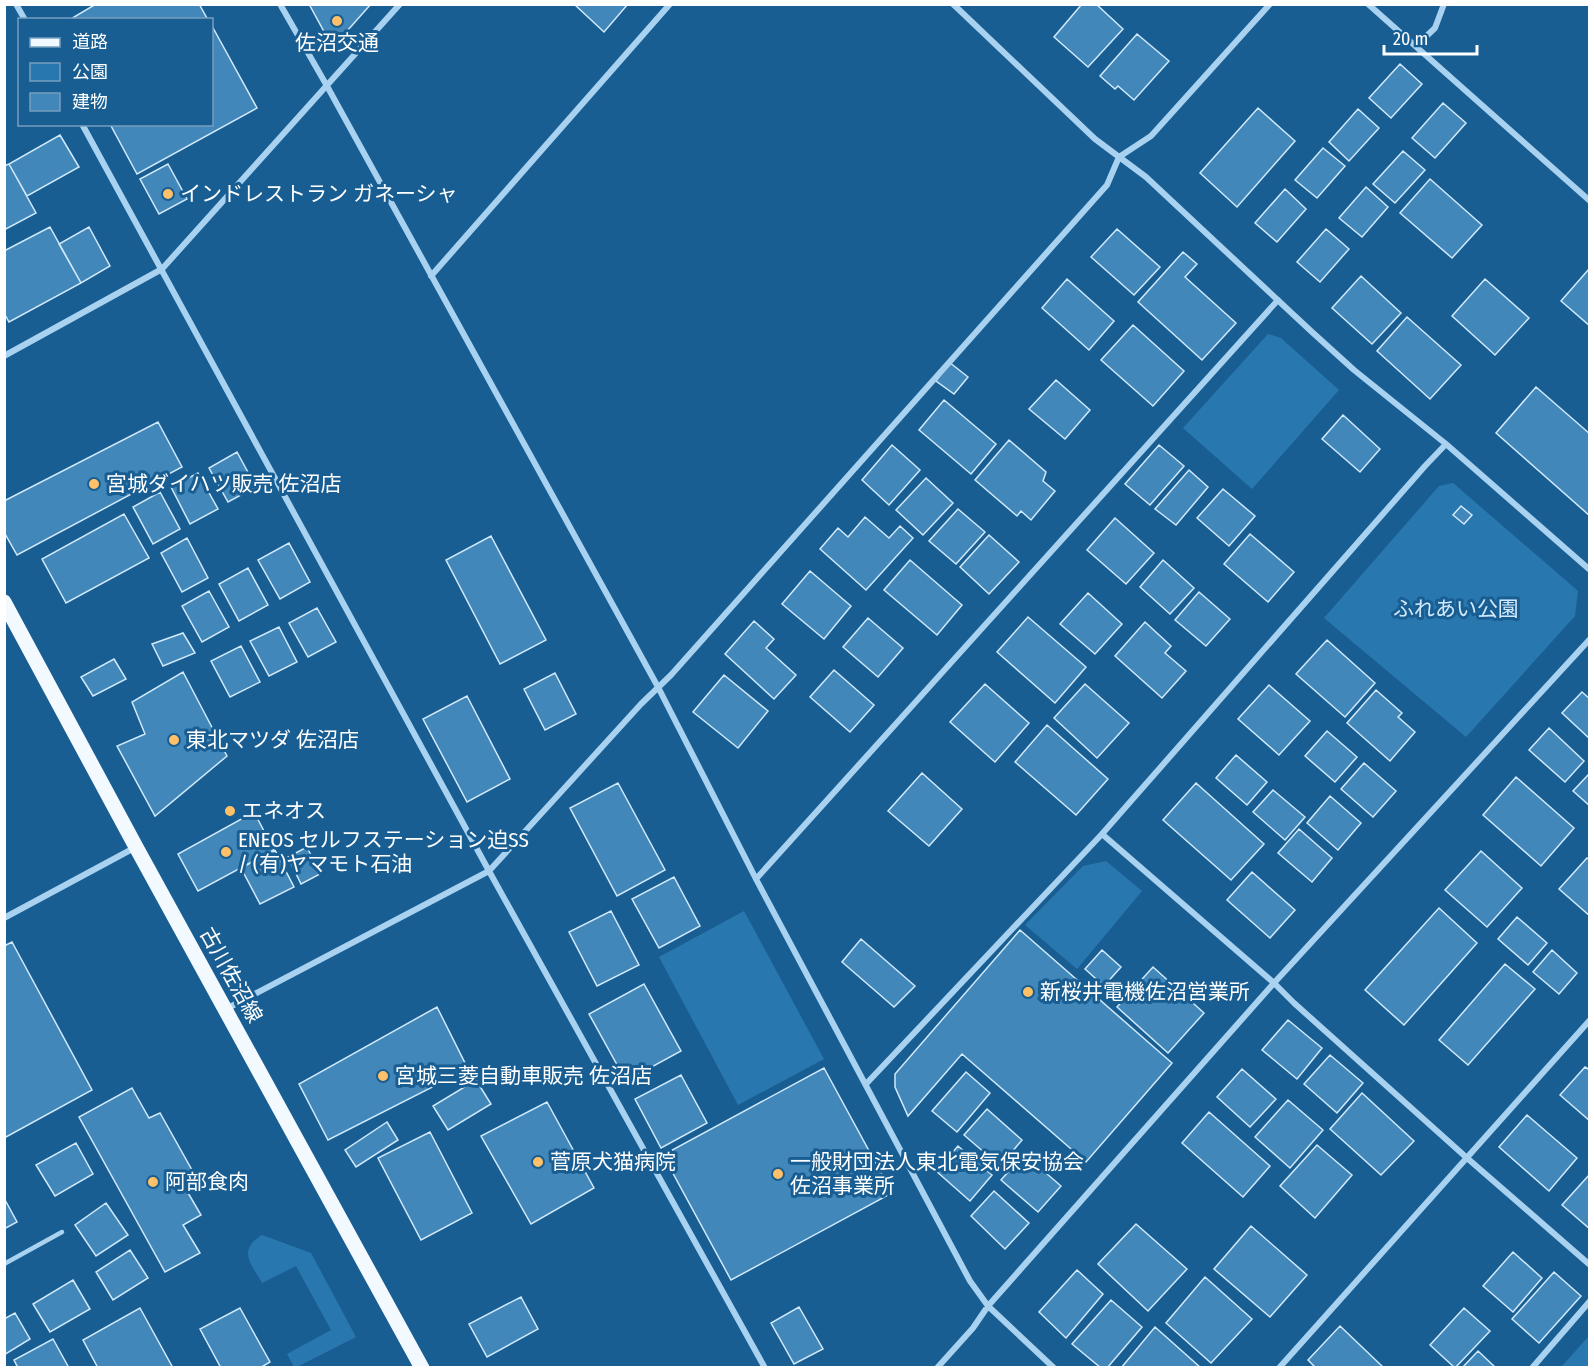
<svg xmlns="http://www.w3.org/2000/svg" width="1594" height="1372" font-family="'Fira Sans Condensed','Noto Sans JP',sans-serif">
  <rect width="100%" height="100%" fill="#195e93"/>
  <path fill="#2977af" d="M1268,334L1281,338L1339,390L1252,489L1183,428Z
    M1453,483L1578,591L1575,616L1466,737L1324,618L1439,486Z
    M1106,861L1142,891L1077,969L1025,925L1083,866Z
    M744,911L824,1059L738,1105L659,957Z
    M262,1235L311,1253L356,1337L297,1367H294L287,1354L331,1330L296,1266L262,1283C251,1263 237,1251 262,1235Z
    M1589,1336V1367H1561Z"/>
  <path fill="#4287ba" stroke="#d0e9fb" stroke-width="1.5" d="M96,4H199L208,20H69Z
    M309,4H371L340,39L327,37Z
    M574,4H628L604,32Z
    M1082,4H1096L1123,29L1088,67L1054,37Z
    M212,26L257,108L137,174L110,124H212Z
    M1137,34L1169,61L1134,100L1118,86L1115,89L1100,76Z
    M1400,64L1422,84L1391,118L1369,98Z
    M1443,103L1466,123L1435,158L1412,138Z
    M1258,108L1295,141L1237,207L1200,173Z
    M1358,109L1379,128L1349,161L1329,142Z
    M60,135L79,167L27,196L9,164Z
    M1323,148L1345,166L1317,198L1295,180Z
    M1403,151L1425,170L1395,203L1373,184Z
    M9,164L36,213L4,230V166Z
    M168,164L187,199L159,214L140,179Z
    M1430,179L1482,225L1452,258L1400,213Z
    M1366,187L1388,207L1362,237L1339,218Z
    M1285,189L1306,209L1277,242L1255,223Z
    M50,227L81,283L9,322L4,313V251Z
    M89,227L110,266L81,283L59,244Z
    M1117,229L1160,267L1134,295L1091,257Z
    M1326,229L1349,249L1320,282L1297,262Z
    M1183,252L1197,264L1185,277L1236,323L1202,360L1138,302Z
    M1589,269H1590V326L1561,301Z
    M1361,276L1401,313L1372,344L1332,308Z
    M1067,279L1114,321L1089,350L1042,308Z
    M1485,279L1529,318L1495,355L1452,316Z
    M1407,317L1461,365L1430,399L1377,351Z
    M1133,325L1184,371L1153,406L1101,360Z
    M949,362L968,377L954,394L936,381Z
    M1056,380L1090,410L1065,439L1029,409Z
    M1536,387L1590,434V516L1496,433Z
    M944,400L996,444L971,474L919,430Z
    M1343,415L1380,449L1360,472L1322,439Z
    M158,422L182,467L17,555L4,532V501Z
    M1009,440L1046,472L1043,481L1055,491L1031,520L1021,511L1017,516L975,480Z
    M892,445L920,470L889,505L862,480Z
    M1159,445L1184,466L1150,505L1125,484Z
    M237,452L256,487L228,502L209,468Z
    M1189,470L1208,487L1176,525L1155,509Z
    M198,473L218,509L190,524L171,487Z
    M926,478L953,503L923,535L896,510Z
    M1223,489L1255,516L1229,546L1197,518Z
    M160,492L180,529L153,544L133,507Z
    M1461,506L1472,515L1464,524L1453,515Z
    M958,509L985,532L956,564L929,541Z
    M124,514L149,558L66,603L42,559Z
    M865,517L889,538L900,526L913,538L866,590L820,549L838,528L848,537Z
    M1115,518L1154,553L1126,584L1087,550Z
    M1250,534L1294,572L1268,602L1224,564Z
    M989,535L1019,562L989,594L960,567Z
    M491,536L546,640L500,664L446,560Z
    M187,538L208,578L182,592L161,553Z
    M289,543L310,582L280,599L258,560Z
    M910,560L962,605L937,635L884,590Z
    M1163,560L1194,588L1170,614L1140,587Z
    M248,568L268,605L239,621L219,584Z
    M810,571L851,606L824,639L782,604Z
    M209,591L229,627L202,642L182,606Z
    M1199,592L1230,619L1206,646L1175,620Z
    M1088,593L1122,624L1095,654L1060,624Z
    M317,608L336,642L308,657L289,623Z
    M1028,617L1086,667L1055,703L997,652Z
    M868,618L903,648L878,677L843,647Z
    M754,621L774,639L766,648L796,675L774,699L725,654Z
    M1145,622L1171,646L1165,653L1186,671L1162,698L1115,656Z
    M279,627L297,662L269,676L250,641Z
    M183,633L195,653L163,666L152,644Z
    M1327,640L1375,683L1345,717L1296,674Z
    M241,646L260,682L230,697L211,661Z
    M114,659L126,679L93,696L81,677Z
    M834,670L874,705L850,732L810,697Z
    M183,672L227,756L155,816L117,746L145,734L132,702Z
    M555,673L576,714L545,730L524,689Z
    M724,675L768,711L738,748L693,712Z
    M985,684L1029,723L995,762L950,722Z
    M1085,684L1129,723L1097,758L1054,718Z
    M1269,685L1310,721L1279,755L1238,719Z
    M1376,690L1402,713L1398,717L1415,732L1390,761L1347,723Z
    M1582,692L1590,699V739L1562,713Z
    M467,696L510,779L467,802L423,719Z
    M1047,725L1108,779L1076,815L1015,762Z
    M1549,728L1584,761L1565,782L1529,750Z
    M1327,731L1357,757L1335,782L1305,756Z
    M1236,755L1267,782L1247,805L1216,778Z
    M1364,763L1396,791L1373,817L1341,789Z
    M922,773L962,809L929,846L888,811Z
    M1590,773V806L1573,791Z
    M1516,777L1574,828L1541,866L1483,815Z
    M618,783L665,870L617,896L570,808Z
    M1196,783L1264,844L1231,880L1163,820Z
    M1273,790L1305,817L1285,840L1253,812Z
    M1330,796L1361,823L1338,850L1307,823Z
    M254,812L274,850L198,891L178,854Z
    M1299,829L1332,858L1312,882L1278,853Z
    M307,847L320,874L301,884L288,857Z
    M275,850L294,887L260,904L241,868Z
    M1481,851L1522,888L1487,927L1445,890Z
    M1587,858L1590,860V916L1559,889Z
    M1252,872L1295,910L1270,938L1227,900Z
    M674,877L700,926L659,948L632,899Z
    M1439,908L1477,943L1404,1025L1365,990Z
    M611,911L639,965L597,986L569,932Z
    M1517,917L1547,943L1528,965L1498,939Z
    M1020,930L1172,1063L1086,1162L962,1054L908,1116L895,1087V1074Z
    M861,939L915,986L894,1007L842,962Z
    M12,942L92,1090L6,1137L4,1134V946Z
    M1102,950L1121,967L1104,986L1085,969Z
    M1552,950L1577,973L1559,994L1533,972Z
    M1505,964L1535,989L1468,1065L1439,1040Z
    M1153,967L1204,1013L1168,1053L1117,1007Z
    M644,984L681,1051L626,1081L589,1014Z
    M437,1007L468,1069L328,1140L299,1084Z
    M1288,1020L1322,1048L1297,1079L1262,1050Z
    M1330,1055L1363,1083L1337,1113L1304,1084Z
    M1585,1067L1590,1070V1121L1560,1095Z
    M824,1068L892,1193L731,1280L663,1155Z
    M1242,1069L1276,1099L1250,1127L1217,1097Z
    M966,1072L990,1093L957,1132L932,1111Z
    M681,1075L707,1123L661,1148L635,1099Z
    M476,1080L491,1104L448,1130L433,1106Z
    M132,1088L149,1118L160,1113L197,1179L184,1186L201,1215L183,1225L200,1253L165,1272L79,1117Z
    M1362,1093L1414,1141L1381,1175L1330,1129Z
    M1288,1100L1323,1130L1290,1168L1255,1137Z
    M547,1102L594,1188L531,1224L481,1136Z
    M987,1109L1022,1140L1000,1166L964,1135Z
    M1209,1112L1270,1166L1243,1197L1182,1143Z
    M1527,1115L1577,1158L1549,1191L1499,1147Z
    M387,1122L398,1140L356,1167L345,1150Z
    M430,1132L472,1213L421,1240L378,1158Z
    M76,1143L93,1174L55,1196L36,1165Z
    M1317,1145L1352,1175L1315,1218L1280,1186Z
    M958,1146L992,1175L970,1201L936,1171Z
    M1024,1154L1061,1186L1038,1212L1001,1180Z
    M1590,1174V1229L1562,1205Z
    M994,1191L1029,1223L1005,1249L971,1216Z
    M4,1198L17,1222L4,1229Z
    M106,1203L128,1235L96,1256L75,1225Z
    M1136,1224L1187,1269L1148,1311L1098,1264Z
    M1251,1226L1307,1275L1270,1317L1214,1269Z
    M130,1250L148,1278L113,1300L96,1272Z
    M1513,1252L1542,1278L1513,1312L1483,1286Z
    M1077,1270L1103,1294L1066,1338L1039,1312Z
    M1554,1272L1581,1296L1539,1343L1512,1319Z
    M1205,1277L1252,1319L1211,1363L1166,1323Z
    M73,1280L90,1309L50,1332L33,1304Z
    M521,1297L538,1329L487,1357L469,1324Z
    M1111,1300L1142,1327L1107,1368H1101L1072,1344Z
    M799,1307L823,1349L794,1364L771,1323Z
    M140,1308L173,1368H98L83,1340Z
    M240,1308L270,1362L260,1368H221L200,1329Z
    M1464,1308L1490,1331L1455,1368L1430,1345Z
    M15,1313L30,1339L4,1355V1319Z
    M1340,1326L1383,1367V1368H1316L1308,1360Z
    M1155,1327L1201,1368H1121Z
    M53,1339L69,1368H18L14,1360Z
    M1478,1351L1496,1368H1462Z"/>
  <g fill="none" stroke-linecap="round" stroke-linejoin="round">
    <path stroke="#a9d2f0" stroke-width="4.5" d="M4,1264L62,1232"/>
    <path stroke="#a9d2f0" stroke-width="6" d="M16,4L25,20
      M280,4L327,86L658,687L756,879L970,1281L988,1306L1054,1368
      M953,4L1095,139L1146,177L1312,332L1354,370L1446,444L1590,570
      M1368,4L1590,201
      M1416,46L1435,28L1444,4
      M82,124L489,871L765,1368
      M431,276L670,4
      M4,356L162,269L400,4
      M1102,834L1274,983L1294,1003L1467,1158L1590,1265
      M756,879L1278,300
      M4,918L136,847
      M226,1009L489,871L641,704L671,675L1107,185L1119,157L1151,136L1270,4
      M866,1084L1102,834L1425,466L1446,444
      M937,1368L973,1328L988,1306L1274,983L1590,639
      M1279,1368L1590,1020
      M1532,1368L1590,1301"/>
    <path stroke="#f2f9ff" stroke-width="15" d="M4,602L136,847L422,1368"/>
  </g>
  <g fill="#ffc068" stroke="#195e93" stroke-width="2">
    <circle cx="337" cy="21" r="6"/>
    <circle cx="168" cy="194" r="6"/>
    <circle cx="94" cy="484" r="6"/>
    <circle cx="174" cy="740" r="6"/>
    <circle cx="230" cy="811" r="6"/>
    <circle cx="226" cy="852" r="6"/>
    <circle cx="1028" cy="992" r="6"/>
    <circle cx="383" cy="1076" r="6"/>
    <circle cx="538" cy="1162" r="6"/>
    <circle cx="778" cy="1174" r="6"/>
    <circle cx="153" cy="1182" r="6"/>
  </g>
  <g text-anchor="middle" stroke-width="6" stroke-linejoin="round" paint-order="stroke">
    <g font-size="21" fill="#fff" stroke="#195e93" text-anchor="start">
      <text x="337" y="50" text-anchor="middle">佐沼交通</text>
      <text x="180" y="201">インドレストラン ガネーシャ</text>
      <text x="106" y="491">宮城ダイハツ販売 佐沼店</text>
      <text x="186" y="747">東北マツダ 佐沼店</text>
      <text x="242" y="818">エネオス</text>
      <text x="238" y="847">ENEOS セルフステーション迫SS<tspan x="238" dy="24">/ (有)ヤマモト石油</tspan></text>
      <text x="1040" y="999">新桜井電機佐沼営業所</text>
      <text x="395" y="1083">宮城三菱自動車販売 佐沼店</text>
      <text x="550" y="1169">菅原犬猫病院</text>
      <text x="790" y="1169">一般財団法人東北電気保安協会<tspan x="790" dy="24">佐沼事業所</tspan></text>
      <text x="165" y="1189">阿部食肉</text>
    </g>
    <g font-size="21" fill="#d0e9fb" stroke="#195e93">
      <text x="1456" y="616">ふれあい公園</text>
    </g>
    <g font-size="21" fill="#fff" stroke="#195e93">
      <text transform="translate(231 975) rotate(61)" y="7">古川佐沼線</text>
    </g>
  </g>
  <rect width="1594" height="1372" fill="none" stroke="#ffffff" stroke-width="12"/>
  <rect x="18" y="18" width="195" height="108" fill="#195e93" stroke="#759ebe" stroke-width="1.5"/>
  <rect x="30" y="38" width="30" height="9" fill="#f2f9ff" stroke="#759ebe" stroke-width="1.5"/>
  <text x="72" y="48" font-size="18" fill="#ffffff">道路</text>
  <rect x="30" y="63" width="30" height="18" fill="#2977af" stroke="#759ebe" stroke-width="1.5"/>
  <text x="72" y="78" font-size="18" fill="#ffffff">公園</text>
  <rect x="30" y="93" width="30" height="18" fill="#4287ba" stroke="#759ebe" stroke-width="1.5"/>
  <text x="72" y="108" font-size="18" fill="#ffffff">建物</text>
  <path d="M1384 45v9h93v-9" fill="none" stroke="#ffffff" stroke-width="3"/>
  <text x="1393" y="45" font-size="18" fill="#ffffff" stroke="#195e93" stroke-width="4.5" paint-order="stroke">20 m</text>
</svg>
